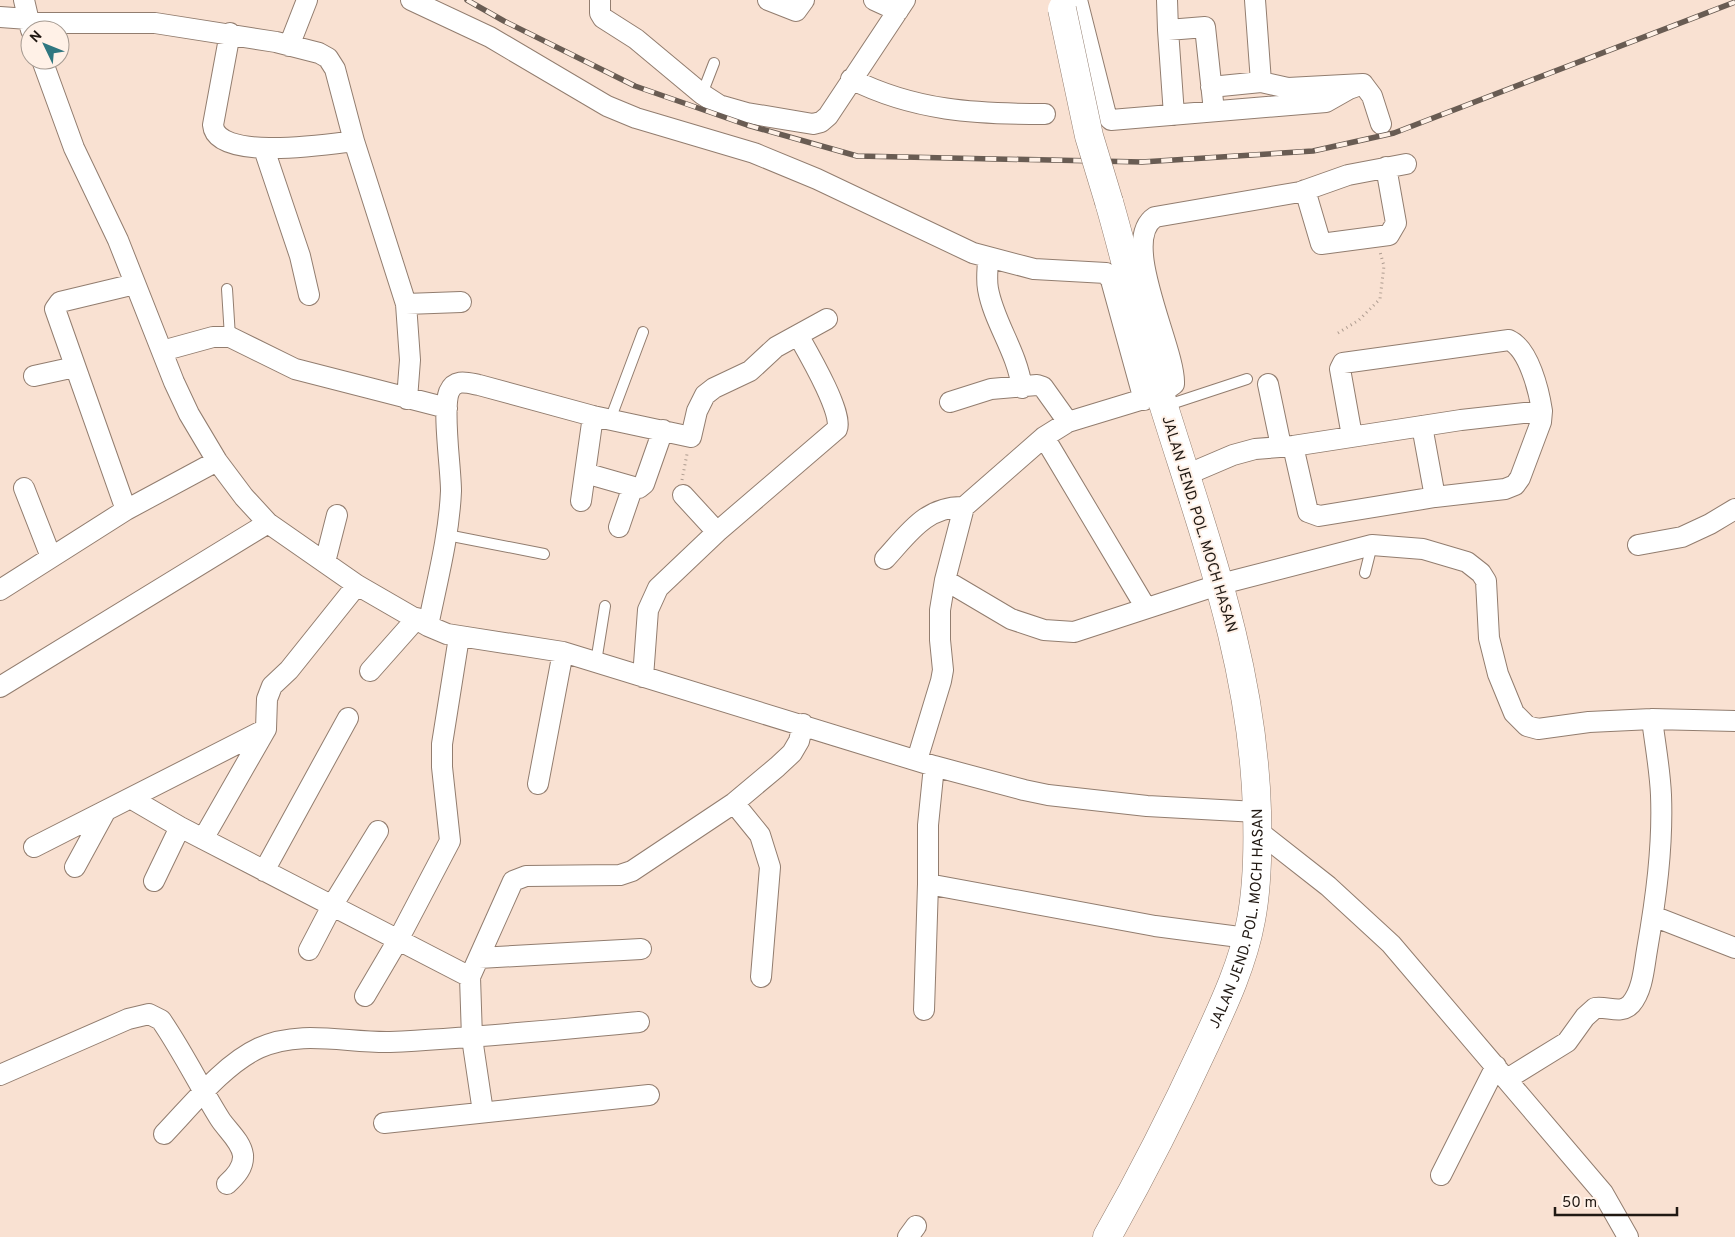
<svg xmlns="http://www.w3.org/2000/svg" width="1735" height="1237" font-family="Overpass,sans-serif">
  <rect width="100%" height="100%" fill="#f9e1d2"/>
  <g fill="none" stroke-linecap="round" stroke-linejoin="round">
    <g stroke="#927d6f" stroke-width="12">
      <path id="lane" d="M702,94L714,63
        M227,289L230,337
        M1165,406L1247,379
        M610,420L643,332
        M447,535L544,554
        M1365,573L1372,545
        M596,662L605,606"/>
    </g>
    <g stroke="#927d6f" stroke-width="22">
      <path id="street" d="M24,0L31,30
        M411,0L490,37L607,106L636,118L754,153L817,179L973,253L1034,269L1106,273L1111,280L1144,400
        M600,0V13L603,18L636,39L702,94L719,105L747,113L813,124L821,122L828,116L905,0
        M768,0L796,11L804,0
        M874,0L898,11
        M1077,0L1106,115L1111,120L1326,102L1349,89L1363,84
        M1167,0L1168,30
        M1255,0L1261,82L1288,88L1363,84L1372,96L1381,124
        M0,17L28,19
        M29,23H155L276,42L319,53L328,58L335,69L354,141L406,304L410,360L407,399
        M230,33L213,125C216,162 330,144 354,141
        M289,46L307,0
        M42,60L74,148L118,240L174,382L189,414L217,461L244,497L268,523L357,585L428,626L447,634L563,652L934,766L1024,790L1048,795L1147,806L1257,812
        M851,79C915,111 975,114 1045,114
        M1211,87L1261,82
        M1174,115L1168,30L1205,27L1214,111
        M264,149L300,256L309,295
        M1305,190L1321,244L1389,235L1396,223L1386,167
        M988,258C988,267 986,279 988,289C994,323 1017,351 1022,388
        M406,304L461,302
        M162,351L213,337H230L295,369L447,408
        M34,376L75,367
        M1268,384L1281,446
        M950,402L991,389L1037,385L1043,387L1068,422
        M1422,426L1435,497
        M1352,436L1340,369L1343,363L1509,340C1529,349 1539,391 1542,411
        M1044,437L1146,608
        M585,473L634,487
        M1186,475L1233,455L1255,449L1293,446L1461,420L1542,411L1541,422L1520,478L1515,485L1505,489L1435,497L1319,516L1308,512L1293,446
        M24,488L51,557
        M683,495L717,532
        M581,501L593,416
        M126,510L55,309L60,302L135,284
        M619,527L631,492L634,487L639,488L644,484L663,430
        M1638,545L1682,537L1710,524L1735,509
        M885,559C909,533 926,506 964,507
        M325,562L337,515
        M945,580L1011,619L1044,630L1074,632L1221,584L1372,545L1423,549L1467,562L1481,573L1486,581L1489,638L1498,674L1514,713L1527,726L1538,729L1589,722L1652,719L1735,721
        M0,590L126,510L217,461
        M428,626C437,581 449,537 451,491C451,468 442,410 449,392C455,378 468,383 479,385L593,416L691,437L697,411L705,395L714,388L750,371L776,347L827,319
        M370,671L417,618
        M643,677L648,610L658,588L717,532L837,429C844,414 807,351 798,335
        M0,687L268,523
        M917,760L941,681L943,670L940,640V610L945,580L964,507L1044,437L1068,422L1160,394L1174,384C1176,349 1118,241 1155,217L1300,192L1348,175L1406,164
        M934,766L928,825V884L1155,926L1247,938
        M538,784L563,652
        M132,799L180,827L470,977
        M734,803L760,835L770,867L761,977
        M1258,831L1328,886L1391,944L1603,1193L1628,1237
        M203,839L266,729L267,699L272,686L289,670L357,585
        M34,847L266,729
        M75,867L105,812
        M264,871L348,718
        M154,881L180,827
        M1653,916L1735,948
        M309,950L332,906L378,831
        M479,958L641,949
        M365,996L398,940L450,841L442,767V744L459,637
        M924,1010L928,884
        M0,1075L128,1019L149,1014L161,1020C183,1052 200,1087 220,1119C227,1130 241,1141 243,1155C244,1167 236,1176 227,1184
        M1507,1079L1567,1042L1585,1017L1595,1008C1608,1006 1621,1015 1631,1004C1643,990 1644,967 1647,950C1656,898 1663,847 1661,795C1660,770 1655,744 1652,719
        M483,1112L472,1038L470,977L513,881L526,876L620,875L632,871L734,803L777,767L792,753L799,741L803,724
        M384,1123L649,1095
        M164,1134C191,1106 224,1064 259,1048C301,1029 346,1043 390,1042C474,1038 556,1030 639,1022
        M1441,1175L1496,1066
        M908,1237L916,1226"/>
    </g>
    <g stroke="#927d6f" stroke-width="29">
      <g id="secondary">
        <path id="s1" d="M1107,1237C1142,1175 1174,1112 1204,1047C1223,1006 1243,964 1251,920C1258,884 1258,846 1257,811C1253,664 1204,536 1161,397C1142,333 1128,267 1109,202"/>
      </g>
    </g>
    <path stroke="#ae9c90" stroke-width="3" stroke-dasharray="1 4" stroke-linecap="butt" d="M1338,333L1359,320L1380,299L1384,266L1380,252
      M682,480L687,454"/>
    <use href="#lane" stroke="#fff" stroke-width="10"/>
    <use href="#street" stroke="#fff" stroke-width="20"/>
    <use href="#secondary" stroke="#fff" stroke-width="28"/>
    <g stroke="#695c53" stroke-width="5.5">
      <path id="rail" d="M467,0L504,21L635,86L747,125L857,156L1142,162L1313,151L1394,133L1735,2"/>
    </g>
    <use href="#rail" stroke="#fff1e7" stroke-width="4" stroke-dasharray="11" stroke-linecap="butt"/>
    <g stroke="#927d6f" stroke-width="29" stroke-linecap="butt">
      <path id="secondary-bridge" d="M1062,9L1089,136L1109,202"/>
    </g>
    <use href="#secondary-bridge" stroke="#fff" stroke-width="28"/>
  </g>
  <g text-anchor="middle" stroke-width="4" stroke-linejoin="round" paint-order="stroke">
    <g font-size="15" fill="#211913" stroke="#fff1e7">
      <text transform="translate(1200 524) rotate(73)" y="5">JALAN JEND. POL. MOCH HASAN</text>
      <text dy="5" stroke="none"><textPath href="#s1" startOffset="348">JALAN JEND. POL. MOCH HASAN</textPath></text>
    </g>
  </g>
  <g transform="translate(45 45) rotate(313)"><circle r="24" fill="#fff1e7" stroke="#a69b92"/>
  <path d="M0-4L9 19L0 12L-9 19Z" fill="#2f7780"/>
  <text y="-8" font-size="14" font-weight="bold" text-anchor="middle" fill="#211913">N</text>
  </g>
  <path d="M1555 1207v8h122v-8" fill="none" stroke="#211913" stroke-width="2.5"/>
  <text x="1562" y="1207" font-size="15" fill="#211913" stroke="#fff1e7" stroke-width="4" paint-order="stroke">50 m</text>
</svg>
